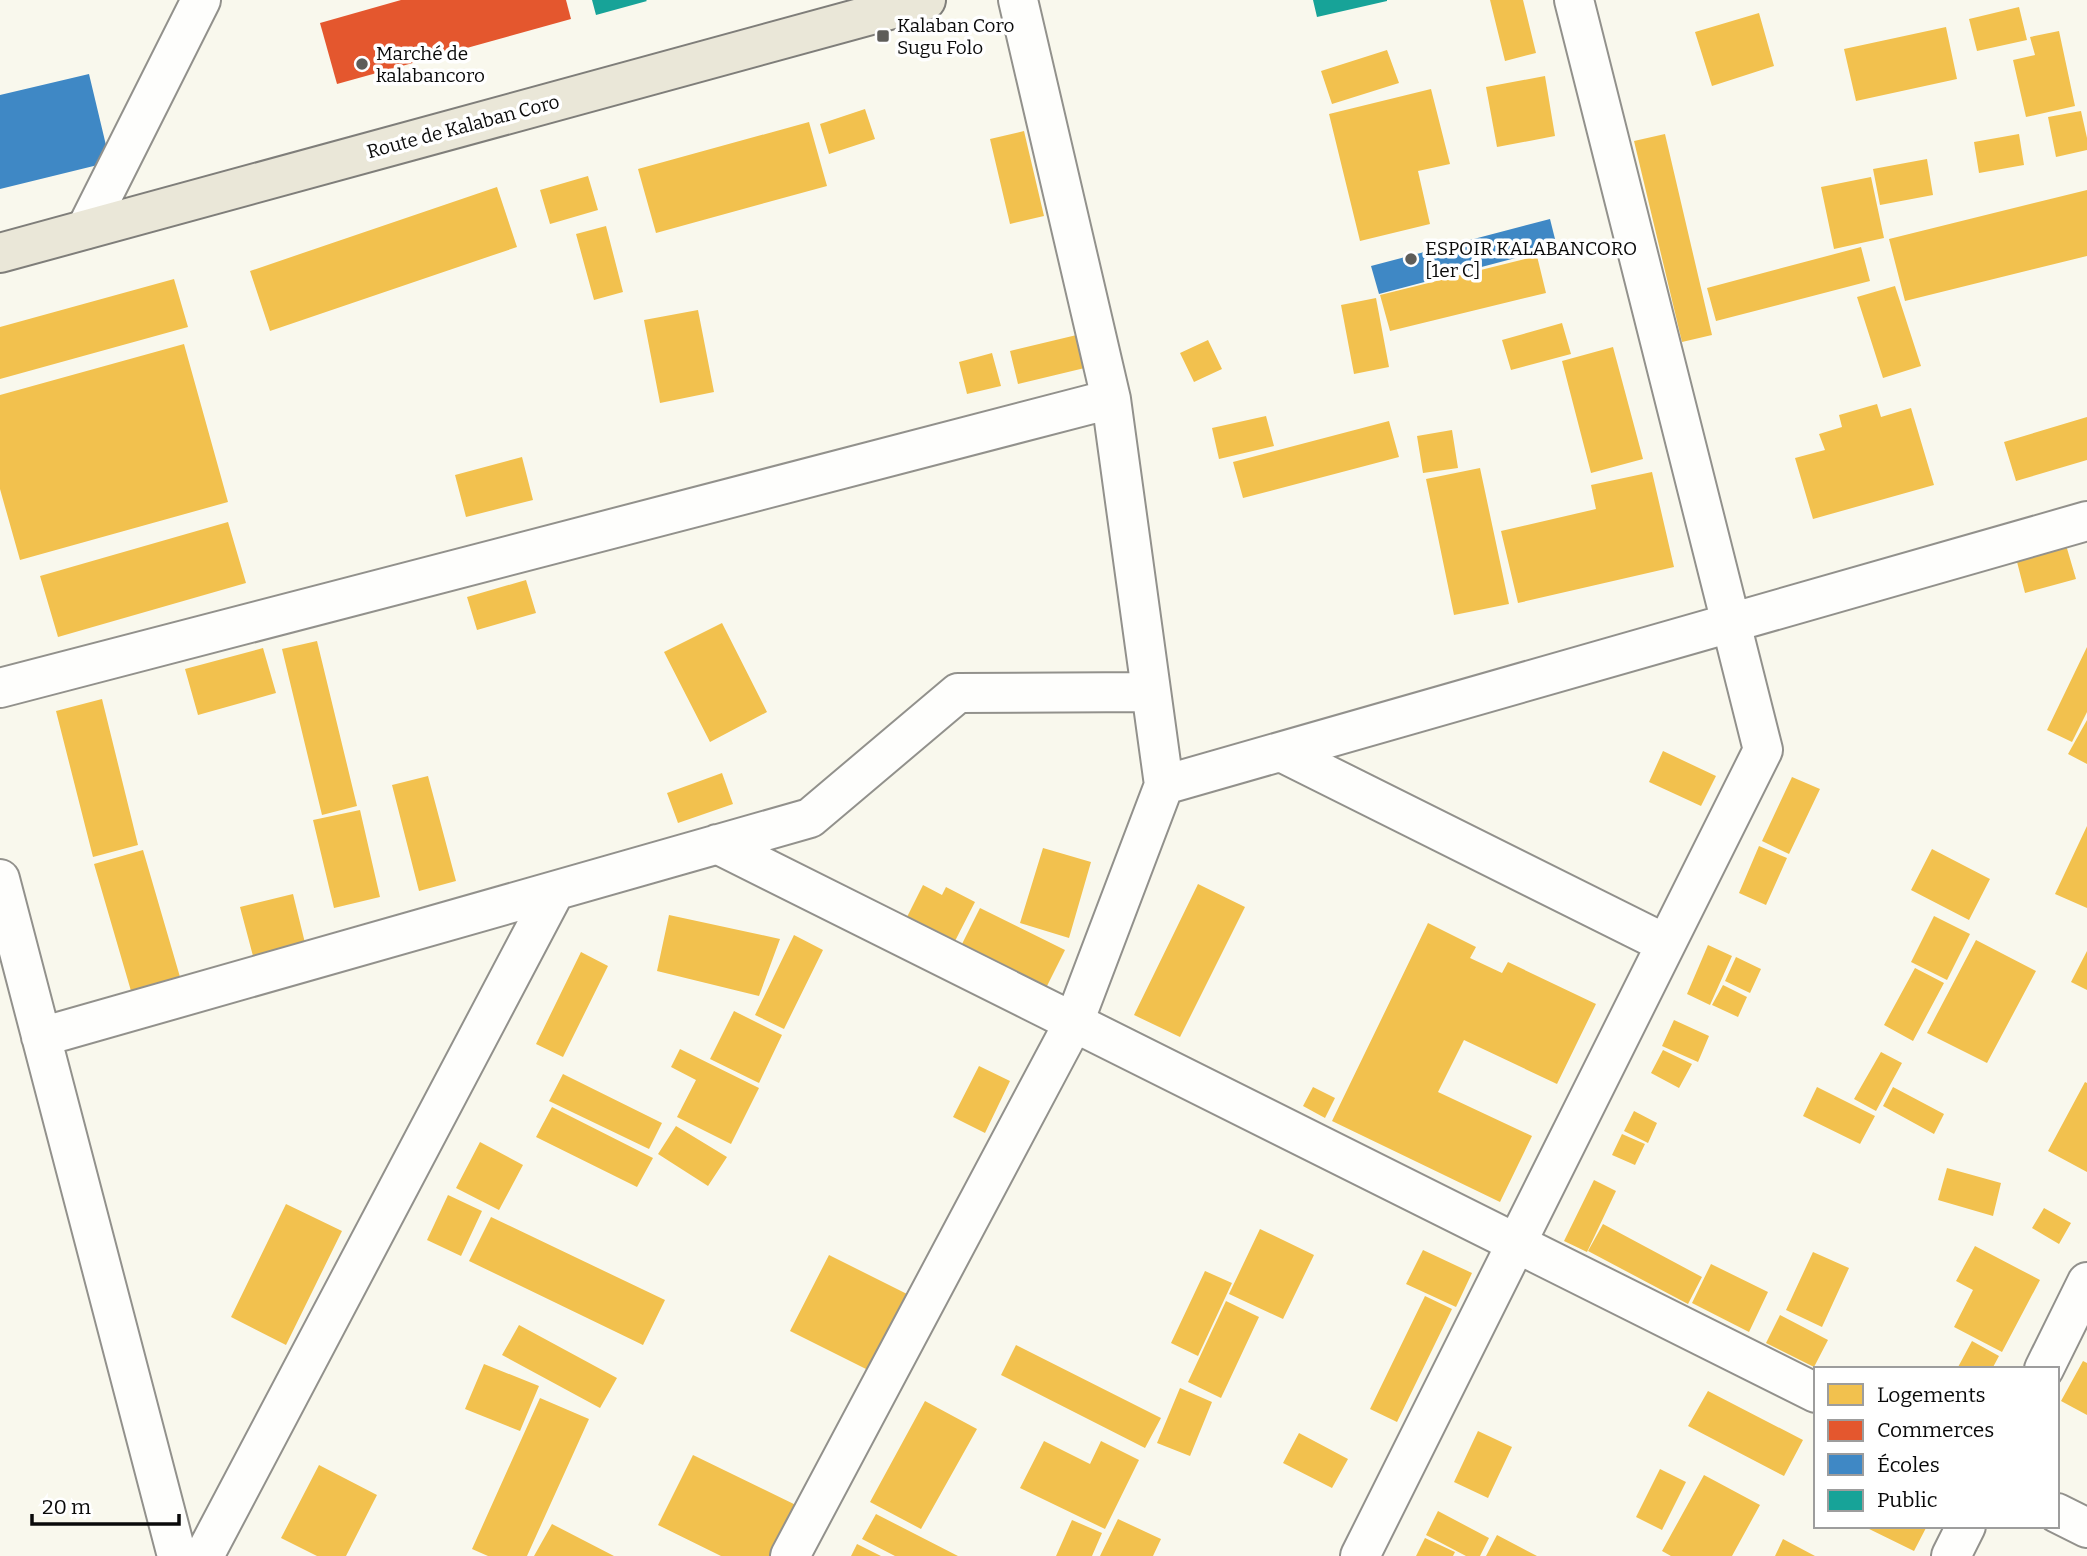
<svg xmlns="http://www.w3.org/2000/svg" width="2087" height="1556" font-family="Bitter,serif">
  <rect width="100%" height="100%" fill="#f9f8ed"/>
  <path fill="#f2c14e" d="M1490,0H1523L1536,53L1505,61Z
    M2019,7L2027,40L1977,51L1969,19Z
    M1759,13L1774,66L1712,86L1695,32Z
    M1946,27L1957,79L1856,101L1844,49Z
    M2059,31L2075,106L2026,117L2013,60L2035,55L2030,37Z
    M1387,50L1399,83L1332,104L1321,71Z
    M1545,76L1555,136L1497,147L1486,87Z
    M1431,89L1450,164L1418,171L1430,224L1360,241L1329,114Z
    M865,109L875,139L829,154L820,124Z
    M2081,111L2087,138V150L2056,157L2048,117Z
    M809,122L827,186L656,233L638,169Z
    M1024,131L1044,216L1010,224L990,139Z
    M1665,134L1712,335L1682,342L1634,141Z
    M2019,134L2024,165L1979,173L1974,142Z
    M1927,159L1933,195L1880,205L1873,169Z
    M588,176L598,210L550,224L540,190Z
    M1871,177L1884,238L1834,249L1821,187Z
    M497,187L517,247L270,331L250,271Z
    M2087,190V256L1905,301L1889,239Z
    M606,226L623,292L594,300L576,234Z
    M1861,247L1870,281L1716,321L1707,288Z
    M1537,256L1546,293L1390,331L1380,295Z
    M174,279L188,327L0,379V327Z
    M1895,286L1921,366L1883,378L1857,297Z
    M1376,298L1389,367L1354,374L1341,305Z
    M698,310L714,392L660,403L644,320Z
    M1562,323L1571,354L1511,370L1502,340Z
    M1085,333L1093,366L1018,384L1010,351Z
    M1208,340L1222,369L1194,382L1180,353Z
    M184,344L228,502L20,560L0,489V395Z
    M1613,347L1643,459L1591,473L1562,361Z
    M992,353L1001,386L967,394L959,362Z
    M1877,404L1881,417L1911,408L1934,485L1813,519L1795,458L1825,450L1819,434L1842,427L1839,415Z
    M1266,416L1274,446L1219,459L1212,428Z
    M2087,417V460L2016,481L2004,442Z
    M1389,421L1399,457L1243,498L1233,462Z
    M1452,430L1458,468L1423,473L1417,436Z
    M522,457L533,500L466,517L455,475Z
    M1480,468L1509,604L1454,615L1426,479Z
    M1652,472L1674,567L1518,603L1501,531L1596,509L1591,485Z
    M228,522L246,583L58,637L40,576Z
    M2066,545L2076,579L2025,593L2016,558Z
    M526,580L536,613L477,630L467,597Z
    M722,623L767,712L710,742L664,652Z
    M317,641L357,806L322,815L282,649Z
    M2087,647V712L2072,742L2047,730Z
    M263,648L276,693L198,715L185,669Z
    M102,699L138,845L93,857L56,711Z
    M2087,720V764L2068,754Z
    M1663,751L1716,776L1701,806L1649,782Z
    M722,773L733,804L678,823L667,793Z
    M428,776L456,881L419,891L392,785Z
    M1792,777L1820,789L1789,854L1762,841Z
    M360,810L380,897L334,908L313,820Z
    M2087,826V908L2055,894Z
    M1759,846L1787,858L1766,905L1739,893Z
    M1043,848L1091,862L1069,938L1020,923Z
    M1932,849L1990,879L1969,920L1911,890Z
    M143,850L180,977L131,991L94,864Z
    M1198,884L1245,907L1180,1037L1134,1015Z
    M923,885L942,895L946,887L975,902L955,941L907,917Z
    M293,894L305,943L253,956L240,907Z
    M980,908L1065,950L1046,988L961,946Z
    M669,915L780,939L759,996L657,971Z
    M1934,916L1970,934L1947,980L1911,962Z
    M1428,923L1476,947L1470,958L1502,973L1508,962L1596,1004L1557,1084L1464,1040L1438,1092L1532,1136L1500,1202L1332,1121Z
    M794,935L823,950L784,1029L755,1015Z
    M1976,940L2036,971L1987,1063L1927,1033Z
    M1708,945L1732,956L1710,1005L1687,994Z
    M2087,951V990L2071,982Z
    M581,952L608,966L563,1057L536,1044Z
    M1736,957L1761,969L1750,993L1725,981Z
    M1915,968L1944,983L1913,1041L1884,1025Z
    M1723,985L1747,997L1738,1017L1712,1005Z
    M734,1011L782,1035L759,1083L710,1059Z
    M1674,1020L1709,1036L1698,1062L1662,1046Z
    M680,1049L759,1088L731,1144L677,1117L696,1080L671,1067Z
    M1663,1050L1692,1064L1679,1088L1651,1073Z
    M1881,1052L1902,1063L1876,1111L1854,1099Z
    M979,1066L1010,1081L985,1133L953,1117Z
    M563,1074L662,1123L649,1149L549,1101Z
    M2085,1082L2087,1083V1172L2048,1151Z
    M1313,1087L1335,1098L1325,1118L1303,1106Z
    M1817,1087L1875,1116L1860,1144L1803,1116Z
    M1893,1087L1944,1114L1934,1134L1883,1106Z
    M552,1107L653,1158L637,1187L536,1137Z
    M1634,1111L1657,1123L1648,1143L1624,1131Z
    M676,1126L727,1157L708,1186L658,1154Z
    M1622,1134L1645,1144L1635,1165L1612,1155Z
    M480,1142L523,1165L499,1210L456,1188Z
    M1947,1168L2001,1183L1993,1216L1938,1200Z
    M1594,1180L1616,1191L1587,1252L1564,1241Z
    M448,1195L482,1211L461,1256L427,1240Z
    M286,1204L342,1231L286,1345L231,1317Z
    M2044,1208L2071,1223L2059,1244L2032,1228Z
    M491,1217L665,1300L643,1345L469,1261Z
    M1603,1224L1702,1277L1688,1304L1588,1251Z
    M1260,1229L1314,1255L1283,1319L1229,1294Z
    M1975,1246L2040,1280L2002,1352L1954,1327L1973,1290L1956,1281Z
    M1423,1250L1472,1273L1456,1307L1406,1284Z
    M1813,1252L1849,1268L1822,1327L1786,1310Z
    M829,1255L907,1294L868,1370L790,1331Z
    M1711,1264L1768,1292L1749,1332L1692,1303Z
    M1205,1271L1232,1283L1198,1356L1171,1343Z
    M1425,1296L1452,1309L1397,1422L1370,1409Z
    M1226,1301L1259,1317L1221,1398L1188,1382Z
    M1780,1315L1828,1340L1814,1367L1766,1343Z
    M519,1325L617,1378L600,1408L502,1355Z
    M1972,1341L1999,1356L1992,1369H1957Z
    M1016,1345L1161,1418L1145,1448L1001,1375Z
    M2083,1361L2087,1363V1415L2061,1401Z
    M484,1364L539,1386L520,1431L465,1409Z
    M1180,1388L1212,1402L1190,1456L1157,1443Z
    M1708,1391L1803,1440L1784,1476L1688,1426Z
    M540,1398L589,1419L527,1556H488L472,1549Z
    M925,1401L977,1429L921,1529L870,1502Z
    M1478,1431L1512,1447L1488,1498L1454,1482Z
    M1299,1433L1348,1459L1332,1488L1283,1463Z
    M1044,1441L1090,1464L1101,1441L1139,1460L1105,1529L1020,1488Z
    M693,1455L802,1508L779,1556H721L658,1525Z
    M319,1465L377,1495L346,1556H317L281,1538Z
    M1660,1469L1686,1482L1662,1530L1636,1517Z
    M1704,1475L1760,1505L1732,1556H1671L1662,1551Z
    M1438,1511L1489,1538L1480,1556H1466L1426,1535Z
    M876,1514L958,1556H895L862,1539Z
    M1118,1519L1161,1539L1153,1556H1100Z
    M1072,1520L1102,1533L1092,1556H1056Z
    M552,1524L614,1556H534Z
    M1863,1526H1927L1914,1551Z
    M1497,1535L1537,1556H1486Z
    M1425,1538L1455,1552L1453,1556H1416Z
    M1783,1539L1815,1556H1775Z
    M857,1544L881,1556H851Z"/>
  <path fill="#e4572e" d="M401,0H566L571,19L337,84L320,23Z"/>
  <path fill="#3f88c5" d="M89,74L110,162L0,189V95Z
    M1550,219L1557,247L1379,294L1371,266Z"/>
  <path fill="#17a398" d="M592,0H646L647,1L596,15Z
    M1313,0H1387V1L1317,17Z"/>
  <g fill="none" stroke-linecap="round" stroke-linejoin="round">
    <g stroke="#92918c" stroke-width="42">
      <path id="minor" d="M86,229L201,0
        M0,688L1111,399
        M1281,752L1666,944
        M1164,785L2087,521
        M717,844L1816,1393
        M0,879L177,1556
        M41,1037L810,818L958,693L1151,692
        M2044,1369L2087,1282
        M2057,1513L2087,1528
        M204,1556L555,891
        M790,1556L1074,1022L1164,785L1111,399L1018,0
        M1360,1556L1763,750L1574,0
        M1951,1556L1966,1526"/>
    </g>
    <g stroke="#7f7e7a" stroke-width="42">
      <path id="major" d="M0,253L926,0"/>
    </g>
    <use href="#minor" stroke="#fefefc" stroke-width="38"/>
    <use href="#major" stroke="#eae7d8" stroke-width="38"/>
  </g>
  <g fill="#5e5d59" stroke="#fff" stroke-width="2.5">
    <rect x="876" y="29" width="14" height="14" rx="3.5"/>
    <circle cx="362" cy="64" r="7"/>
    <circle cx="1411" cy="259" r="7"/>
  </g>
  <g text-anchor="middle" stroke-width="7" stroke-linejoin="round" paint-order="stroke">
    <g font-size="19" fill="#0a0a0a" stroke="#fff" text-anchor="start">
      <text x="897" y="32">Kalaban Coro<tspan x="897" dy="22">Sugu Folo</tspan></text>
      <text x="376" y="60">Marché de<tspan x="376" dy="22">kalabancoro</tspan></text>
      <text x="1425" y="255">ESPOIR KALABANCORO<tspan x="1425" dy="22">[1er C]</tspan></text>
    </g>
    <g font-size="19" fill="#0a0a0a" stroke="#fff">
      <text transform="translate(463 126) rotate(-15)" y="7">Route de Kalaban Coro</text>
    </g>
  </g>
  <rect x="1814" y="1367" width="245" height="161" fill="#ffffff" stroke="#9d9d9d" stroke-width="2"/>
  <rect x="1828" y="1384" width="35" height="21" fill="#f2c14e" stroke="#9d9d9d" stroke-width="2"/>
  <text x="1877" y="1402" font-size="21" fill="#0a0a0a">Logements</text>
  <rect x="1828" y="1420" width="35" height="21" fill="#e4572e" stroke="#9d9d9d" stroke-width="2"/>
  <text x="1877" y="1437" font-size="21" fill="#0a0a0a">Commerces</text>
  <rect x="1828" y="1454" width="35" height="21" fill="#3f88c5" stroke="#9d9d9d" stroke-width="2"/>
  <text x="1877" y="1472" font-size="21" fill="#0a0a0a">Écoles</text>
  <rect x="1828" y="1490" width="35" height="21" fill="#17a398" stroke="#9d9d9d" stroke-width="2"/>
  <text x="1877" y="1507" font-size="21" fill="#0a0a0a">Public</text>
  <path d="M32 1514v10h147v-10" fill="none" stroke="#0a0a0a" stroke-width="3.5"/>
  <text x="42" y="1514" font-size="21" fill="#0a0a0a" stroke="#ffffff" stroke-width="5" paint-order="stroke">20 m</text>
</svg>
